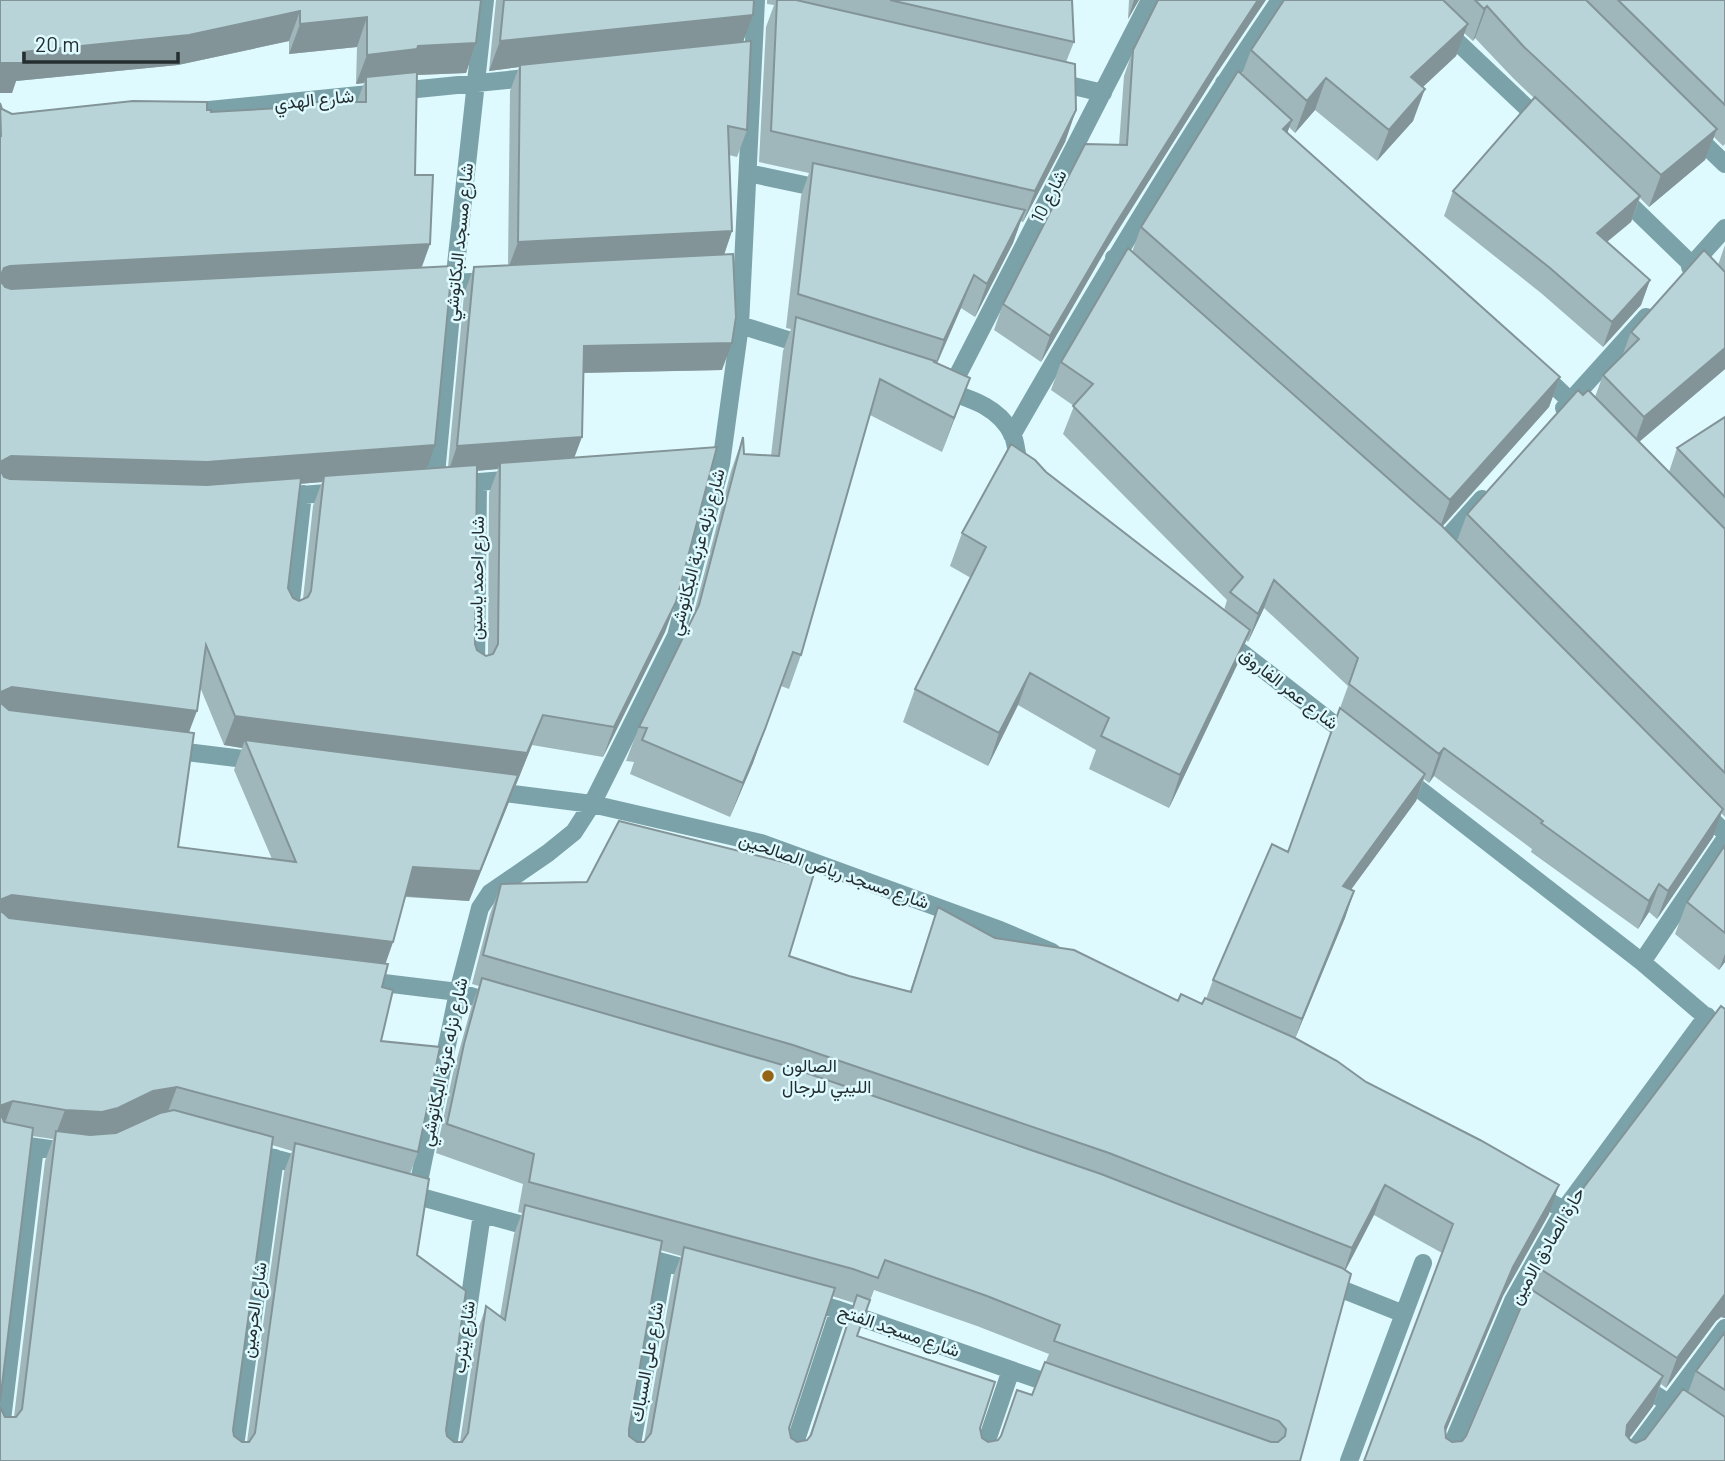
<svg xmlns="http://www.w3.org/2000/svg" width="1725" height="1461" font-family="Barlow,Vazirmatn,sans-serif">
  <rect width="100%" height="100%" fill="#defafe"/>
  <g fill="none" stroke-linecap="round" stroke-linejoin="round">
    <path stroke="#7ba2a8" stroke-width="18" d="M1413,0L1543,123
      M1052,81L1103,93
      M1224,83L1245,102
      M189,112L537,77
      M1693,133L1725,164
      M748,173L828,190
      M1620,195L1725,297
      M1114,258L1137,278
      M1690,267L1725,228
      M429,284L492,281
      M740,325L807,346
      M1540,372L1585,415
      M940,389C968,398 1000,406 1013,436C1017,446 1016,457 1021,468
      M949,392L1150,0
      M1564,408L1646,317
      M1012,435C1097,287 1184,141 1280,0
      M454,484L517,479
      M435,485L454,283L485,0
      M276,497L339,492
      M1440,546L1482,499
      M289,619L303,494
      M1223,638L1353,739
      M476,671L478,482
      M170,750L260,761
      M1401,775L1642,962L1725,1033
      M489,791L592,804L761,843L1000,930L1052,952
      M1700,808L1725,833
      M1642,962L1725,839
      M359,980L458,992L497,1004
      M0,1142L71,1152
      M247,1151L311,1168
      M403,1192L541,1230
      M1534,1193L1564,1210
      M416,1196L458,992L480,908L490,893L548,853L574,832L592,804L676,636L721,464L740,325L756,0
      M636,1255L700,1272
      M1326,1283L1404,1314
      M808,1301L839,1310L1060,1387
      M1639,1384L1725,1440
      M0,1437L35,1147
      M233,1461L275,1158
      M446,1461L482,1214
      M629,1461L664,1263
      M789,1461L839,1310
      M980,1461L1011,1370
      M1349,1461L1423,1263
      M1445,1461L1513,1301L1564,1210L1707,1016
      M1626,1461L1725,1328"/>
  </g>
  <path fill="#9fb6ba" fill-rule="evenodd" d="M0,0H481L476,43L466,73L417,75L415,175L430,244L422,267L427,468L448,467L464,294L474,267L508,266L510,91L519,67L489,71L496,0H754L743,42L747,130L737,157L729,155L732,231L724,254L722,370L583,373L574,457L676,602L665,632L603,757L532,745L469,901L405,897L393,942L385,964L382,987L381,1041L418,1152L410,1174L417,1255L447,1436L454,1442H460L476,1336L486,1306L500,1317L514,1234L522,1213L518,1212L523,1184L436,1153L453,1073L471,1008L479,986L472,984L490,914L501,884L789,956L849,976L910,991L938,907L995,938L1178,1001L1202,1004L1206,999L1213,980L1288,852L1348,686L1264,608L1248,642L1246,640L1238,663L1169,808L1089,769L1096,750L1018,705L988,766L903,722L915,689L971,578L950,566L962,533L1046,472L1224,610L1227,600L1063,434L1074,406L1051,390L1061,362L1132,252L1141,227L1242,74L1251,50L1284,0H1725V144L1723,146L1714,137L1705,160L1649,207L1640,198L1631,222L1607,242L1650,280L1641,305L1603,347L1541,293L1444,216L1453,191L1534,98L1513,78L1475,38L1473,41L1464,33L1456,56L1423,87L1413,121L1377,161L1315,110L1295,133L1289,127L1287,133L1560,377L1549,407L1443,526L1457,541L1467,514L1583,395L1595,397L1603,375L1622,356L1631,332L1718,265L1725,245V369L1639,442L1669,472L1677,448L1725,417V817L1721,813L1713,837L1657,919L1649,912L1638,929L1531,852L1532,849L1434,776L1429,783L1424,779L1416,801L1351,889L1354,891L1345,918L1295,1038L1549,1214L1503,1296L1446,1430V1438L1452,1442L1462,1441L1466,1436L1531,1290L1539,1268L1725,1009V1318L1721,1317L1716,1321L1666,1388L1661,1384L1653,1406L1629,1438L1631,1441L1636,1443L1645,1439L1688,1393L1696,1371L1725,1332V1461H1364L1442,1253L1374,1215L1345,1270L1300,1461H0L5,1417H14L45,1161L53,1139L32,1136L0,1402V103L2,109L12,114L207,110L211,112L295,107L297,102H357L364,83L356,84L357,47L289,54V41L178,65L16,81L12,93ZM498,469L489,493L488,655L486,656L477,650L475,644L477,471ZM322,482L313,506L303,599L299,601L293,598L288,588L300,484ZM200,687L224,745L242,748L234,770L272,859L178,847L189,733ZM272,1145L292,1151L284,1172L247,1442H242L234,1436L233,1430ZM660,1250L681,1256L673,1277L644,1442H637L629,1436V1429ZM874,1290L977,1326L1049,1354L1032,1395L1017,1390L1000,1437L998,1440L988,1442L982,1438L980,1428L857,1336ZM832,1296L854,1303L809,1437L807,1440L797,1442L791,1438L789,1428Z
    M767,0H1072L1074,42L1066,62L1076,110L1065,142L1023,222L1020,221L1013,243L975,317L961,308L937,364L957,412L942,452L870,415L801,655L789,689L781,686L753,763L730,817L630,774L634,762L626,761L639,727L692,620L731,471L743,437L744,454L771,456L783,351L791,329L786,328L801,196L809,173L759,162L766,27L774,5L767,4Z
    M1129,0H1139L1128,19Z
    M1133,50L1215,76L1105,251L1041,362L994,330L1003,304L1119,145L1124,76Z
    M1725,845V962L1719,970L1675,934L1687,902Z"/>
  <path fill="#829497" d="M1134,0H1139L1128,19Z
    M1258,0H1266L1215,76L1105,251L1041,362L1050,336L1115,225L1225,50Z
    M1487,6L1475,38L1473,41L1484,9Z
    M300,11L289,41L178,65L16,81L12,93H0V63L23,52Z
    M753,15L742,45L520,65L519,67L489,71L500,41Z
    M367,17L357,47L289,54L300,24Z
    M1468,24L1456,56L1399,109L1411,77Z
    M476,43L466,73L366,77L364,83L356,84L367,55L418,46Z
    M1326,78L1315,110L1295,133L1307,101Z
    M1425,89L1413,121L1377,161L1389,130Z
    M1076,110L1065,142L1023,222L1035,191Z
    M1292,120L1281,150L1283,129Z
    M1717,129L1705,160L1649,207L1661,175Z
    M1640,196L1631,222L1587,258L1597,233Z
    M1025,210L1013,243L975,317L987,284Z
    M732,231L723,258L508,269L518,242Z
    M430,244L419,274L0,296V277L4,268L10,266Z
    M974,275L961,308L932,374L944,340Z
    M1650,280L1641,305L1603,347L1612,322Z
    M732,343L722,370L574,373L584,346Z
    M1725,348V369L1633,447L1644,417Z
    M1560,377L1549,407L1439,530L1450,500Z
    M970,378L957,412L942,452L954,418Z
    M582,437L572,464L500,463L498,469L448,473L457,446Z
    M435,445L425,475L324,476L322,482L196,492L0,486V465L2,461L11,456Z
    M1274,580L1264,608L1248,642L1258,614Z
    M676,602L665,632L603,757L614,727Z
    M1250,630L1238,663L1169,808L1180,775Z
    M1030,673L1018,705L988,766L999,733Z
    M12,687L197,711L186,740L0,717L1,692Z
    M543,715L532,745L469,901L402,896L413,867L245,740L242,748L224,745L235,716Z
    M765,729L753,763L730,817L743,783Z
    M1444,748L1434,776L1429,783L1439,754Z
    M1425,774L1416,801L1334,913L1343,886Z
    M1723,809L1713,837L1657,919L1668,891Z
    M1659,884L1649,912L1638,929L1649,901Z
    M1354,891L1345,918L1292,1046L1302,1019Z
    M12,895L393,942L383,971L1,925L0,905L2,899Z
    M1725,954V962L1719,970Z
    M177,1087L166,1117L108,1138L54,1139L65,1110L153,1091Z
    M13,1101L2,1131L0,1110L2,1105Z
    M1385,1185L1374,1215L1342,1277L1352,1248Z
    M1559,1185L1549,1214L1503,1296L1435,1457L1445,1427L1513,1267Z
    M1725,1294V1318L1721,1317L1716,1321L1666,1388L1677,1358Z
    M1663,1376L1653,1406L1617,1455L1627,1425Z"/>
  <path fill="#b9d4d8" stroke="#829497" stroke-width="2" d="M0,0H481L476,43L418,46L417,49L367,55V17L300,24V11L189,35L23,52V63H0Z
    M504,0H754L753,15L500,41Z
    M777,0H796L1075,64L1076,110L1035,191L771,131Z
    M890,0H1072L1074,42Z
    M1158,0H1258L1225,50L1115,225L1050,336L1003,304L1085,144L1127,145L1133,50Z
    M1284,0H1443L1468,24L1411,77L1425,89L1389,130L1326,78L1307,101L1251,50Z
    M1475,0H1586L1717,129L1661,175L1524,47L1487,6L1484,9Z
    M1618,0H1725V105Z
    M751,41L747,130L728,126L732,231L518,242L520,65Z
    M1238,71L1292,120L1283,129L1560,377L1450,500L1141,227Z
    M417,72L415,175H433L430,244L10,266L4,268L0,277V137L1,136L0,103L2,109L12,114L133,101L207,102V110H211V112L297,107V102H366V77Z
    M1535,97L1640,196L1597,233L1650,280L1612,322L1550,268L1453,191Z
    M813,163L1025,210L987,284L974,275L944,340L798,294Z
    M1128,248L1442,526L1723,809L1668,891L1659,884L1649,901L1541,823L1543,821L1444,748L1439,754L1349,684L1358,658L1274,580L1258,614L1230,592L1243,577L1073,406L1093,384L1061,362Z
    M1704,250L1725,272V348L1644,417L1603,375L1639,339L1631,332Z
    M733,254L736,317L732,343L584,346L582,437L457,446L474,267Z
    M452,266L435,445L207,462L11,456L2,461L0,466V280L5,287L11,289Z
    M796,317L935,361L934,362L970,378L954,418L880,379L801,655L793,652L765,729L743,783L642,740L647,728L639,727L699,605L743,437L744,454L779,456Z
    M1578,390L1583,395L1588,390L1725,529V773L1467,514Z
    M1725,417V497L1677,448Z
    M1011,444L1035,460L1046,472L1250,630L1180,775L1101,736L1109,718L1030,673L999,733L915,689L986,547L962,533Z
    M717,447L676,602L614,727L543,715L527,753L235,716L206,645L197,711L12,687L1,692V703L9,710L194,733L178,847L296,862L245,740L518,775L480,871L413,867L393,942L12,895L2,899L0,910L9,918L388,964L382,987L393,990L381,1041L440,1047L418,1152L177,1087L153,1091L118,1108L102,1112L65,1110L13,1101L2,1105L0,1110V469L4,477L10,479L207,485L301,478L288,588L293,598L299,601L308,597L311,591L324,476L477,465L475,644L477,650L486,656L493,654L498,644L500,463Z
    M1340,708L1425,774L1343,886L1354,891L1302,1019L1213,980L1272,844L1288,852Z
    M619,821L815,870L789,956L849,976L911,992L938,907L995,938L1074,950L1178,1001L1181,994L1202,1004L1205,998L1295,1038L1337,1061L1366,1082L1480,1140L1559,1185L1513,1267L1445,1427L1446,1438L1452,1442L1462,1441L1466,1436L1529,1288L1663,1376L1627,1425L1626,1435L1631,1441L1636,1443L1645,1439L1683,1389L1725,1417V1461H1364L1453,1224L1385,1185L1352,1248L1109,1153L793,1045L483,955L501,884L587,882Z
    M1725,845V933L1687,902Z
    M482,978L786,1066L1101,1174L1342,1268L1351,1274L1300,1461H0V1407L5,1417H16L22,1409L56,1131L90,1135L116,1133L160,1113L174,1110L273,1137L233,1430L234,1436L242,1442H249L255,1433L295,1143L429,1179L417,1255L466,1291L446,1430L447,1436L454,1442H462L468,1433L486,1306L505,1320L525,1205L662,1241L629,1429V1436L637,1442H644L651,1433L684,1247L835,1288L789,1428L791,1438L797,1442L807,1440L811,1435L857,1295L870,1300L857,1336L995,1382L980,1428L982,1438L988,1442L998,1440L1001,1436L1017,1390L1032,1395L1045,1362L1271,1442H1278L1285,1436L1286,1429L1279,1421L1054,1341L1060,1325L987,1296L885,1260L878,1278L853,1269L529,1182L534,1154L447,1124L464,1044Z
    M1721,1006L1725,1009V1294L1677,1358L1539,1268L1584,1187Z
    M0,1112L4,1122L33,1128L0,1402Z
    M1725,1332V1390L1696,1371Z"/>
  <circle fill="#956416" stroke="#defafe" stroke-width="2.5" cx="768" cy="1076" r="7"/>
  <g text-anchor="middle" stroke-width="5" stroke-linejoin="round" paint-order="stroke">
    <g font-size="18" fill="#242e30" stroke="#defafe">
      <text transform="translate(314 100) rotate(-6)" y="6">شارع الهدي</text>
      <text transform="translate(1049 196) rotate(-63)" y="6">شارع 10</text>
      <text transform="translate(459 242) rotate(-84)" y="6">شارع مسجد البكاتوشي</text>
      <text transform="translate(697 552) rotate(-75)" y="6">شارع نزله عزبة البكاتوشي</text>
      <text transform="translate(477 578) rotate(-89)" y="6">شارع احمد ياسين</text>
      <text transform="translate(1289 689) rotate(38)" y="6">شارع عمر الفاروق</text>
      <text transform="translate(834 871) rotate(19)" y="6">شارع مسجد رياض الصالحين</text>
      <text transform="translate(444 1062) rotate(-78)" y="6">شارع نزله عزبة البكاتوشي</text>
      <text transform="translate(1547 1246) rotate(-60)" y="6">حارة الصادق الامين</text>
      <text transform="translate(254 1310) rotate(-82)" y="6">شارع الحرمين</text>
      <text transform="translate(899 1331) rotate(19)" y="6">شارع مسجد الفتح</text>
      <text transform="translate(464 1337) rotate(-82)" y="6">شارع يثرب</text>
      <text transform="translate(647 1362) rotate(-80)" y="6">شارع على السباك</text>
    </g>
    <g font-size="18" fill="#242e30" stroke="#defafe" text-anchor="start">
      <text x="782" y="1072">الصالون<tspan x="782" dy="21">الليبي للرجال</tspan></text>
    </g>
  </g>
  <path d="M24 52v10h154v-10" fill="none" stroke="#242e30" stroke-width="3.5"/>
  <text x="35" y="52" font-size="21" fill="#242e30" stroke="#defafe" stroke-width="5" paint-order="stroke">20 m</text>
</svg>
